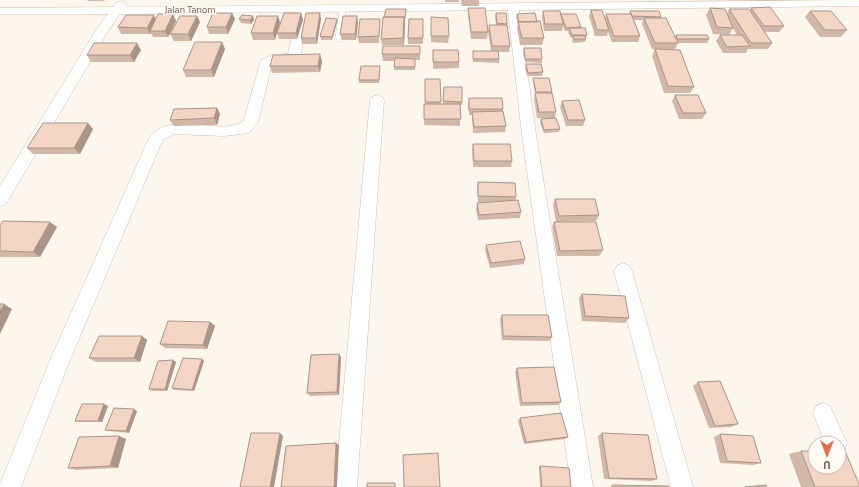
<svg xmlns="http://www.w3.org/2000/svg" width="859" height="487" font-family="'Titillium Web',sans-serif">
  <rect width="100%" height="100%" fill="#fdf6ec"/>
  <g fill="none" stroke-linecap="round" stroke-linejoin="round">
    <g stroke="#d1beb0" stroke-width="1">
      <path id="service" d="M343,5L346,7L341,40L338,42L335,40L340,7Z"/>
    </g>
    <g stroke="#d1beb0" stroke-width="1">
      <path id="minor" d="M859,0V6L519,10L536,135L593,487H571L522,135L508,10L310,12L300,57L298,60L275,62L272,64L258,122L249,133L224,136L174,134L164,139L161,144L68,365L21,487H0V484L51,358L149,138C172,107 225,139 244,120L261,60L272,55L288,54L298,12L120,14L110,28L6,204L0,206V186L98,27L108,14H0V8L113,7C117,2 119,0 125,2L127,4L125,7Z
        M377,95L382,97L384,100L357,487H335L370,100L372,97Z
        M623,263L629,266L632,271L693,487H671L614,271L617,266Z
        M823,403L830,406L847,443L844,451L839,453V443H825L813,413L816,406Z"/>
    </g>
    <use href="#service" fill="#fff" fill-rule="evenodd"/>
    <use href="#minor" fill="#fff" fill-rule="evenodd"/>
  </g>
  <path fill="#d1b7a8" d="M87,0H105L104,1H88Z
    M445,0H459V2H445Z
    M461,0H479V6H462Z
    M468,8L488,32L487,39H471L468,14Z
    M710,8L727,14L729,9L750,10L751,8L784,26L779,32H765L772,43L768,49H748L746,53H723L716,41L720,35H737L732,27L733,28L729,35L713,34L706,15Z
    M591,10L605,18L606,14H629L630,11L661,17V18L675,37L676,35L709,39L707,43H678L675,49H652L642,24L643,20H634L640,36L638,42H612L608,32L607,36H595L589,16Z
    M543,11L561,15L581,27V28L587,35L586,38H585L586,39L585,42L573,43L572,40L573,38H571L568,32L569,31H565L563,26L562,31H544L542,17Z
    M810,11L847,30L841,37H820L805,17Z
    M301,13L303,20L297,39H279L277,33Z
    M406,13L405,21L404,45H382L381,39Z
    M496,13L507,24L510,46L509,52H498L499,59V63L473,62V51H491L488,32L489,25H496L495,16Z
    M173,14L176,21L168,37H153L151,33L150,34H121L118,27L156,19Z
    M517,14L537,22L544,38L542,45H520L517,28L518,24L516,17Z
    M197,16L200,22L191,41H174L170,34Z
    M253,16L254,20L251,24L241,23L239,19Z
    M431,17L449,36L448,43L431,42Z
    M235,19L228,34H209L207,27Z
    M321,19L317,44H302L301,38Z
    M337,19V22L332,40H321L320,36Z
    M423,19V44H408V38Z
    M280,22L275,40H253L251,33Z
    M358,22L356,40H342L340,34Z
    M380,25L379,43H359L358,37Z
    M222,42L225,49L214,77H186L183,70Z
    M420,46V60H415V70H394L395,61H383L382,54Z
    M524,48L542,59V63L525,62L523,51Z
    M655,49L694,87L690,93H664L652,56Z
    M141,50L134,62H91L87,55Z
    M433,50L459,62V68L433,69Z
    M322,61L320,72L272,73L270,66Z
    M526,64L543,72L542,76H527L525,68Z
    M380,66V69L379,83H359V80Z
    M533,78L552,92L556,112L555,118H537L534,99L535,94L533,81Z
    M425,79H440L441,104H443L444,87L462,102V105H460V126L424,125L425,104Z
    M675,95L706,113L702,119H679L672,101Z
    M469,98L503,109V111L506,126L505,132L473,133L472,118V115H469L468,104Z
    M562,101L585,120L583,126H566L560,107Z
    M217,108L220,114L217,125L174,126L170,120Z
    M541,119L560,129L559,132L544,133L540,123Z
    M93,129L80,154H33L27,148Z
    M473,144L512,161L511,167H473L472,150Z
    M478,182L516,197L515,201L521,212L520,218L478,220L476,209L477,203L491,202H478L477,188Z
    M555,199L599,215L596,221L556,222L553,205Z
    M554,222L603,250L599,256H557L552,227Z
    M0,225L57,227L40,257H0Z
    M486,245L525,259L524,264L490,268L485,250Z
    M582,294L629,318L625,323L582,321L579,298Z
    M502,315L552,337L549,341L502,340L500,319Z
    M210,322L215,326L207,349L165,348L160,344Z
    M142,336L147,340L140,362H96L89,358Z
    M339,354L341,357L339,395L310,396L307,393Z
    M202,359L204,361L194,391L174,390L172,388Z
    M173,360L176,362L167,391H152L149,389Z
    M517,368L561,402L558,405L520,406L515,372Z
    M698,382L738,424L731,427L709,428L693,386Z
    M104,404L108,406L102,422H79L75,421Z
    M137,411L129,433L109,431L105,430Z
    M520,418L568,437L565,439L524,444L518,421Z
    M602,433L657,479L652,481L604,479L598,436Z
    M720,434L761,463L753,465L720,463L714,437Z
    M126,439L118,468L76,470L68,468Z
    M801,451L859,487H801L789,454Z
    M540,466L571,487H540L539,467Z"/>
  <path fill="#aa9588" d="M232,13L235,19L228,34L226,27Z
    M301,13L303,20L297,39L296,33Z
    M320,13L321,19L317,44L316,38Z
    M173,14L176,21L168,37L165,31Z
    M154,15L157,22L150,31L151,33L150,34L147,28Z
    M197,16L200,22L191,41L188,34Z
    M253,16L254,20L251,24L250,20Z
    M278,16L280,22L275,40L273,33Z
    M357,16L358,22L356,40L355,34Z
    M404,17L405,23L404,45L403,38Z
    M337,19V22L332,40V37Z
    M222,42L225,49L214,77L211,70Z
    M137,43L141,50L134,62L130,55Z
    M320,54L322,61L320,72L318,66Z
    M217,108L220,114L217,125L214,118Z
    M88,123L93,129L80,154L74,148Z
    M50,222L57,227L40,257L33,252Z
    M4,304L12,309L0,334V312Z
    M210,322L215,326L207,349L203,345Z
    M142,336L147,340L140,362L134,358Z
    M339,354L341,357L339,395L337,392Z
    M202,359L204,361L194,391L192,390Z
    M173,360L176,362L167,391L165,389Z
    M104,404L108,406L102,422L98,421Z
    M134,409L137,411L129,433L126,431Z
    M280,433L283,436L274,487H270Z
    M119,436L126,439L118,468L110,466Z
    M336,443L339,445L337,487H334Z"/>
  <path fill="#f3d5c3" stroke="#aa9588" d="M770,7L784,26H764L751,8Z
    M468,8H485L488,32H471Z
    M710,8L725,9L733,28L717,27Z
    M386,9H406L405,18H404V17H384Z
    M729,9H749L772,43H751Z
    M591,10H602L609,30H597Z
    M543,11H560L563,24H545Z
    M630,11H659L661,17L632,16Z
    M810,11H831L847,30H825Z
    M213,13H232L226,27H207Z
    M284,13H301L296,33H277Z
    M306,13H320L316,38H301Z
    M496,13H506L507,24L497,23Z
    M535,13L537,22H519L517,14Z
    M158,14H173L165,31H150Z
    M561,14H576L581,27L566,28Z
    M606,14H631L640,36H614Z
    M126,15H154L147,28L118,27Z
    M242,15L253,16L250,20L239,19Z
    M180,16H197L188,34H170Z
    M257,16H278L273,33H251Z
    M343,16H357L355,34H340Z
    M383,17H404L403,38L381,39Z
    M431,17L448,18L449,36H431Z
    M326,18L337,19L332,37L320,36Z
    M644,18H666L678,43H655Z
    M360,19H380L379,36L358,37Z
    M409,19H423V38H408Z
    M540,21L544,38H522L518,22Z
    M489,25H507L510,46H492Z
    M569,28H585L587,35H572Z
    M676,35H707L709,39H677Z
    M720,35H742L750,46L727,47Z
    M573,36H585L586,39H574Z
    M195,42H222L211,70H183Z
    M94,43H137L130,55H87Z
    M383,46H420V54H382Z
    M524,48H541L542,59H525Z
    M655,49L680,50L694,87L668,86Z
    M433,50H458L459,62H433Z
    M473,51H498L499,59H473Z
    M320,54L318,66H270L273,55Z
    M395,58L415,59V67H394Z
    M526,64H541L543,72L528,73Z
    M361,66H380L379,80H359Z
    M533,78H549L552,92H536Z
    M425,79H440L441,102H425Z
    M444,87H462V102L443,101Z
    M535,93H552L556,112H539Z
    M675,95H698L706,113H683Z
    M469,98H502L503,109H469Z
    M579,100L585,120H568L562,101Z
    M424,104H460L461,119H424Z
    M217,108L214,118L170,120L174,109Z
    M503,111L506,126L474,127L472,112Z
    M556,118L560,129L544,130L541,119Z
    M43,123H88L74,148H27Z
    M473,144H510L512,161H474Z
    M478,182L515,183L516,197L478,196Z
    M555,199H595L599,215L559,216Z
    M518,200L521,212L479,215L477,203Z
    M3,221L50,222L33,252L0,251V225Z
    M554,222H596L603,250L560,251Z
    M520,241L525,259L491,263L486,245Z
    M582,294L625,296L629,318L585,316Z
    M0,304H4L0,312Z
    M502,315H548L552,337L503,336Z
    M168,321L210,322L203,345L160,344Z
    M99,336H142L134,358H89Z
    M339,354L337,392L307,393L311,355Z
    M183,358L202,359L192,390L172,388Z
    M173,360L165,389H149L158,361Z
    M554,367L561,402L522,403L517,368Z
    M720,381L738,424L715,426L698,382Z
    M82,404H104L98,421H75Z
    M114,408L134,409L126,431L105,430Z
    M561,413L568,437L526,442L520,418Z
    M251,433H280L270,487H240Z
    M602,433L648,435L657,479L609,478Z
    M720,434L753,436L761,463L727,461Z
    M119,436L110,466L68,468L79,437Z
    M336,443L334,487H281L286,446Z
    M801,451H815V467H839V451H845L859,484V487H815Z
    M438,453L440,487H404L403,455Z
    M540,466L569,468L571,487H542Z
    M367,483H395V487H367Z
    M612,485L669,486V487H612Z
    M766,485L767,487H745Z"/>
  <g text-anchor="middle" stroke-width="3" stroke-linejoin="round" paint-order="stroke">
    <g font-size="10" fill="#7a5c4d" stroke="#fffaf3">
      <text x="190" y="13">Jalan Tanom</text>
    </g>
  </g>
  <g transform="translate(827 455) rotate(180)"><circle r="19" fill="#fffaf3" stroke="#cabbb1"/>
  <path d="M0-3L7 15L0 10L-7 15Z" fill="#e76f51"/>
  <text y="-6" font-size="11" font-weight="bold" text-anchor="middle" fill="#7a5c4d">U</text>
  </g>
</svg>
